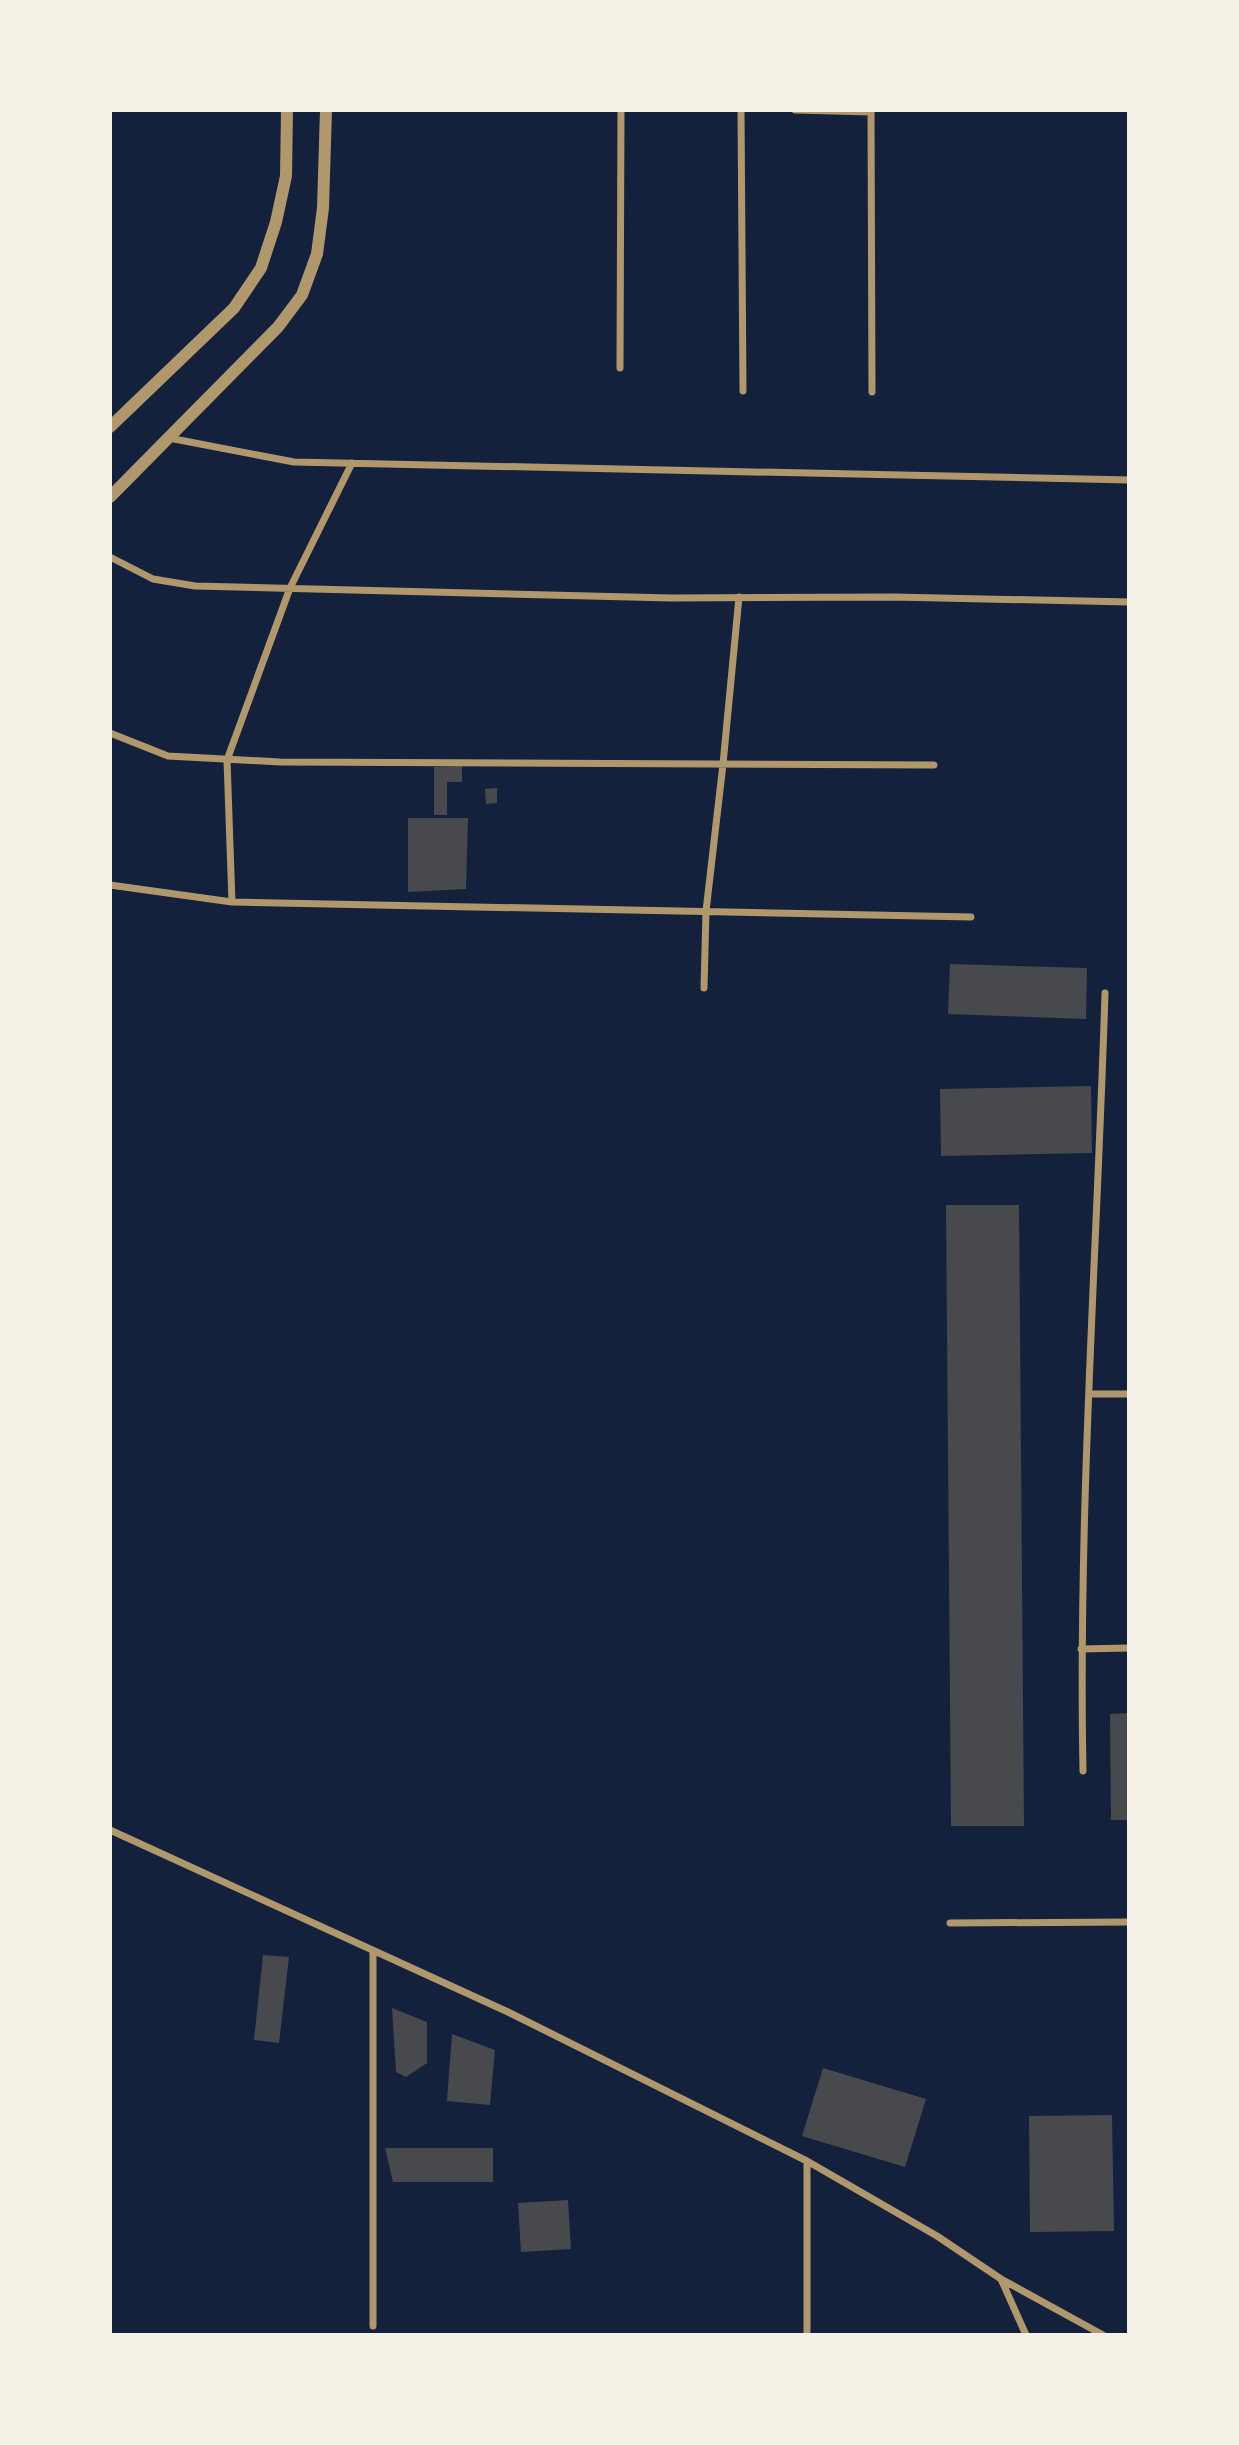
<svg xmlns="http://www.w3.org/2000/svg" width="1239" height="2445" font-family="Poppins,sans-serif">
  <rect width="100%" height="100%" fill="#14213d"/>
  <path fill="#48494c" d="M462,766V782H447V815H434V767Z
    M497,788V803L486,804L485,789Z
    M408,818H468L466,889L408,892Z
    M950,964L1087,968L1086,1019L948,1014Z
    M1091,1086L1092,1153L941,1156L940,1089Z
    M946,1205H1019L1024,1826H951Z
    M1129,1713V1820H1111L1110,1714Z
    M263,1955L289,1957L279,2043L254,2040Z
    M392,2008L427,2022V2063L406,2077L396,2072Z
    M452,2034L495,2050L490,2105L447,2101Z
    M823,2068L926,2099L905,2167L802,2136Z
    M1112,2115L1114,2231L1030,2232L1029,2116Z
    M385,2148H493V2182H393Z
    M568,2200L571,2249L521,2252L518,2203Z"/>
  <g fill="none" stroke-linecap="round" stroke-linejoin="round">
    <path stroke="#b1986c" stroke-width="7" d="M741,110L743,391
      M795,110L871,112
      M871,110L872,392
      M620,368L621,110
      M169,438L294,462L1129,480
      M110,557L153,579L195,586L671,598L894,597L1129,602
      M110,733L168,756L280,762L934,765
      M110,885L232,902L971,917
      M232,902L227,760L290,588L352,463
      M704,988L706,911L723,764L739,597
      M1089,1394H1129
      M1081,1649L1129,1648
      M1083,1771C1078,1511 1097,1252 1105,993
      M110,1830L508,2012L807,2161L937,2236L1001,2279L1103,2335
      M950,1923L1129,1922
      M373,1952V2326
      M807,2161V2335
      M1001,2279L1026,2335"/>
    <path stroke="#b1986c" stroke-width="12" d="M110,427L234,308L261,268L276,222L286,176L287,110
      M110,497L278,327L302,295L317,254L323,208L326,110"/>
  </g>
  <rect width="1239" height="2445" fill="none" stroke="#f6f1e7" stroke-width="224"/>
</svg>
